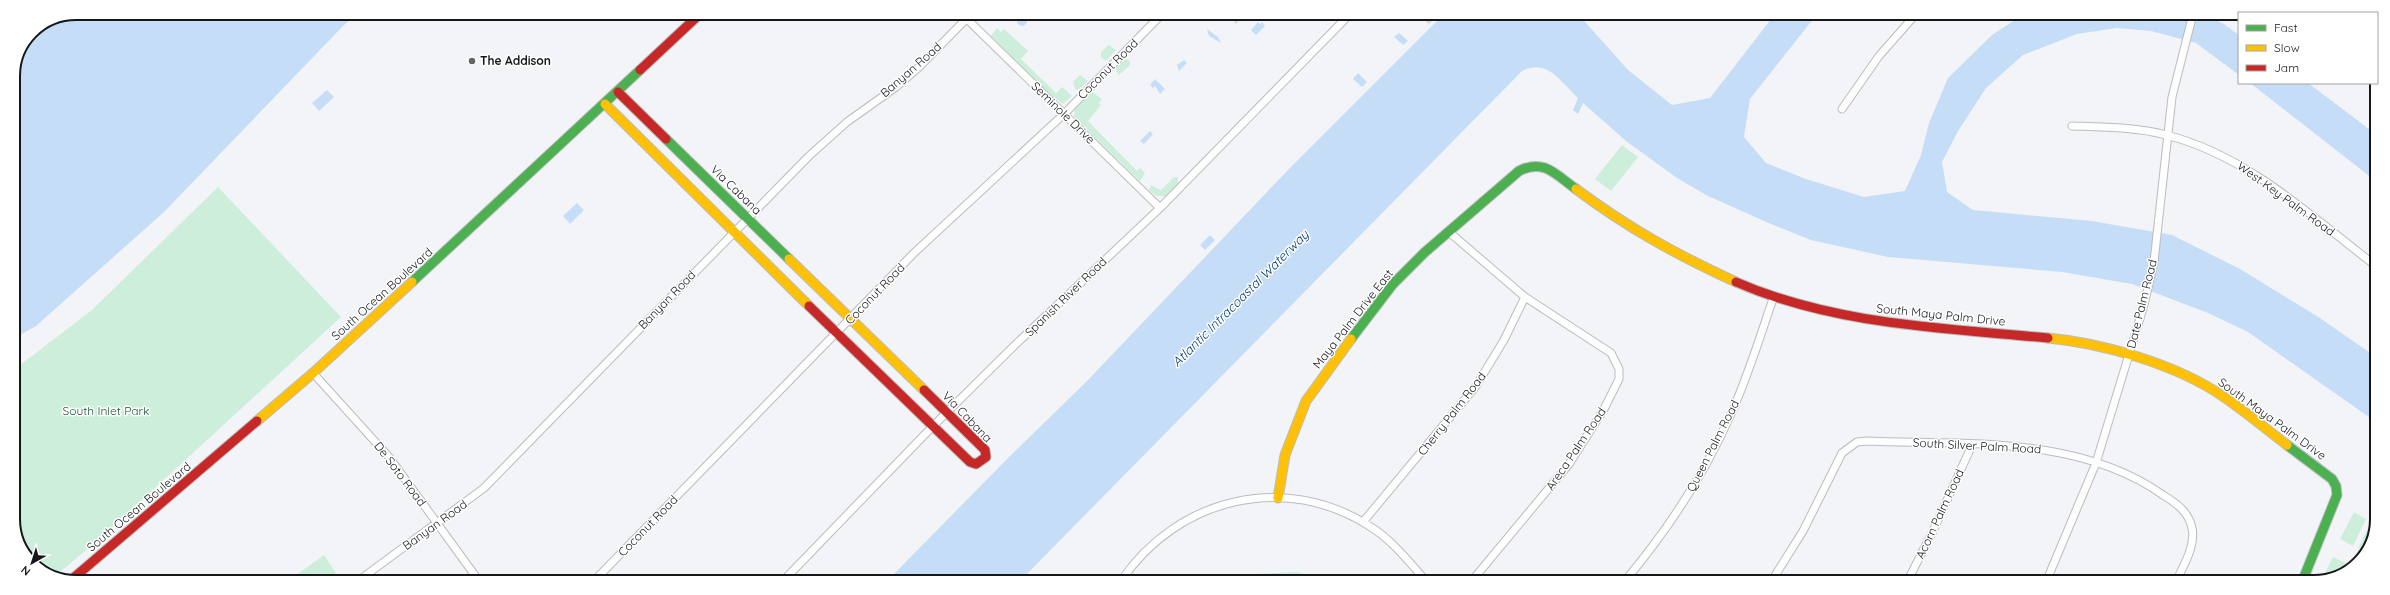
<svg xmlns="http://www.w3.org/2000/svg" width="2390" height="595" font-family="Quicksand,sans-serif">
  <rect width="100%" height="100%" fill="#f2f4f8"/>
  <path fill="#ceeedc" d="M997,28L1001,32L1004,29L1028,51L1021,59L1056,93L1062,87L1072,96L1063,104L1047,92L991,36Z
    M1109,45L1116,50L1106,61L1101,57V52Z
    M1123,58L1130,61V65L1119,75L1114,68Z
    M1080,75L1088,81L1078,90L1075,89L1073,82Z
    M1091,91L1102,99L1099,103L1101,105L1088,121L1137,171L1140,168L1145,173L1140,181L1074,117L1075,107Z
    M1622,145L1638,157L1611,191L1595,179Z
    M1174,177H1178V183L1165,196H1156L1149,190L1151,185L1161,190Z
    M218,187L341,317L96,542L55,576L29,561L14,527L13,373L15,369L92,310Z
    M2354,512L2366,519L2353,546L2340,539Z
    M2371,522L2376,524V532L2364,552L2358,548Z
    M324,555L336,573L325,581H288Z
    M2333,557L2346,563L2341,572L2322,579Z
    M1297,572L1320,581H1231L1254,574Z"/>
  <path fill="#c6ddf7" d="M76,13H358L343,26L164,212L36,326L13,339V75L31,31Z
    M1239,14H1245L1246,16L1235,24L1234,17Z
    M1431,14L1438,15L1429,24L1425,21Z
    M1444,14H1578L1628,70L1672,105L1710,98L1775,14H1817L1750,99L1744,137L1766,163L1806,179L1864,197L1905,191L1921,155L1929,123L1948,78L1992,35L2024,14H2203L2224,24L2239,35V75L2196,43L2151,31L2117,28L2077,34L2023,55L1986,88L1958,131L1942,162L1947,192L1973,210L2092,221L2172,235L2240,269L2320,318L2376,357V422L2248,332L2208,313L2132,284L2062,272L1888,257L1811,240L1771,224L1708,196L1677,178L1626,141L1583,103L1578,114L1573,110L1578,98C1561,82 1547,58 1522,71L1020,581H887L1010,456L1087,381L1287,171Z
    M1017 21a5 5 0 1 1 10 0a5 5 0 1 1-10 0Z
    M1258,22L1260,24L1262,22L1265,26L1256,35L1251,30Z
    M1207,29L1218,37L1221,43L1209,36Z
    M1399,33L1408,41L1403,45L1394,37Z
    M1184,60L1187,63L1179,71L1177,65Z
    M1358,73L1367,82L1362,87L1353,79Z
    M1155,79L1165,89L1160,94L1155,86L1153,88L1150,85Z
    M2250,83H2308L2377,135V182Z
    M327,90L334,97L319,111L312,103Z
    M1150,131L1153,134L1144,144L1140,141Z
    M577,203L584,210L570,224L563,216Z
    M1210,235L1215,240L1205,250L1200,245Z"/>
  <g fill="none" stroke-linecap="round" stroke-linejoin="round">
    <g stroke="#bbbcbf" stroke-width="9">
      <path id="street" d="M967,19L1160,208
        M1842,109L1879,56L1916,14
        M2072,126C2103,127 2136,127 2166,135C2247,155 2312,217 2376,266
        M1449,232L1525,297L1611,353L1619,369V379L1604,409L1569,464L1471,582
        M313,373L389,457L479,581
        M1363,522L1476,386L1504,340L1525,297
        M358,581L484,488L809,156L847,122L896,87L919,67L972,13
        M594,581L914,253L1064,114L1162,14
        M783,581L933,426L1015,345L1160,208L1350,14
        M1121,581C1177,498 1285,471 1371,527C1393,541 1409,562 1427,582
        M1624,582C1667,531 1703,477 1730,416C1748,377 1760,336 1774,296
        M1771,582L1803,531L1842,453L1857,442L1867,441C1965,445 2078,435 2163,495C2176,503 2189,512 2192,528C2196,546 2183,566 2176,582
        M1907,582L1933,531L1972,445
        M2046,582L2096,463L2144,305L2154,262L2172,97L2193,14"/>
    </g>
    <g stroke="#bbbcbf" stroke-width="11">
      <path id="fast" d="M666,139L789,259
        M412,282L640,70
        M1351,339L1393,284L1424,253L1519,171C1544,158 1556,175 1576,189
        M2287,445L2332,479L2336,486L2337,495L2302,582"/>
    </g>
    <g stroke="#bbbcbf" stroke-width="11">
      <path id="slow" d="M605,104L809,306
        M1576,189C1628,228 1677,255 1736,282
        M789,259L924,390
        M2048,338C2103,343 2178,365 2224,397C2246,412 2266,429 2287,445
        M257,421L313,373L412,282
        M1278,498L1285,455L1306,401L1351,339"/>
    </g>
    <g stroke="#bbbcbf" stroke-width="11">
      <path id="jam" d="M640,70L701,13
        M618,92L666,139
        M1736,282C1834,325 1944,328 2048,338
        M809,306L970,462L976,464L986,457L985,450L924,390
        M70,581L257,421"/>
    </g>
    <use href="#street" stroke="#fdfdfe" stroke-width="7"/>
    <use href="#fast" stroke="#4caf50" stroke-width="9"/>
    <use href="#slow" stroke="#ffc107" stroke-width="9"/>
    <use href="#jam" stroke="#c62828" stroke-width="9"/>
  </g>
  <circle fill="#636467" stroke="#fff" stroke-width="1.5" cx="472" cy="61" r="4"/>
  <g text-anchor="middle" stroke-width="3" stroke-linejoin="round" paint-order="stroke">
    <g font-size="12" font-weight="bold" fill="#161719" stroke="#fff" text-anchor="start">
      <text x="480" y="65">The Addison</text>
    </g>
    <g font-size="12" fill="#161719" stroke="#fff">
      <text transform="translate(1108 69) rotate(-45)" y="4">Coconut Road</text>
      <text transform="translate(911 70) rotate(-41)" y="4">Banyan Road</text>
      <text transform="translate(1063 113) rotate(44)" y="4">Seminole Drive</text>
      <text transform="translate(736 190) rotate(44)" y="4">Via Cabana</text>
      <text transform="translate(2286 199) rotate(36)" y="4">West Key Palm Road</text>
      <text transform="translate(382 294) rotate(-42)" y="4">South Ocean Boulevard</text>
      <text transform="translate(875 294) rotate(-46)" y="4">Coconut Road</text>
      <text transform="translate(1066 297) rotate(-44)" y="4">Spanish River Road</text>
      <text transform="translate(667 300) rotate(-46)" y="4">Banyan Road</text>
      <text transform="translate(2142 304) rotate(-76)" y="4">Date Palm Road</text>
      <text transform="translate(1941 315) rotate(6)" y="4">South Maya Palm Drive</text>
      <text transform="translate(1353 319) rotate(-52)" y="4">Maya Palm Drive East</text>
      <text transform="translate(1452 414) rotate(-52)" y="4">Cherry Palm Road</text>
      <text transform="translate(967 417) rotate(46)" y="4">Via Cabana</text>
      <text transform="translate(2272 419) rotate(36)" y="4">South Maya Palm Drive</text>
      <text transform="translate(1713 446) rotate(-63)" y="4">Queen Palm Road</text>
      <text transform="translate(1977 446) rotate(3)" y="4">South Silver Palm Road</text>
      <text transform="translate(1576 449) rotate(-56)" y="4">Areca Palm Road</text>
      <text transform="translate(400 474) rotate(53)" y="4">De Soto Road</text>
      <text transform="translate(139 507) rotate(-40)" y="4">South Ocean Boulevard</text>
      <text transform="translate(1940 514) rotate(-65)" y="4">Acorn Palm Road</text>
      <text transform="translate(435 525) rotate(-36)" y="4">Banyan Road</text>
      <text transform="translate(648 526) rotate(-46)" y="4">Coconut Road</text>
    </g>
    <g font-size="12" fill="#1c5436" stroke="#fff">
      <text x="106" y="415">South Inlet Park</text>
    </g>
    <g font-size="13" font-style="italic" fill="#003b6e" stroke="#fff">
      <text transform="translate(1240 298) rotate(-45)" y="5">Atlantic Intracoastal Waterway</text>
    </g>
  </g>
  <path d="M0 0H2390V595H0ZM76 20H2314A56 56 0 0 1 2370 76V519A56 56 0 0 1 2314 575H76A56 56 0 0 1 20 519V76A56 56 0 0 1 76 20Z" fill="#fff" fill-rule="evenodd"/>
  <path fill="none" stroke="#161719" stroke-width="2" d="M76 20H2314A56 56 0 0 1 2370 76V519A56 56 0 0 1 2314 575H76A56 56 0 0 1 20 519V76A56 56 0 0 1 76 20Z"/>
  <rect x="2238" y="12" width="140" height="72" fill="#ffffff" stroke="#a2a2a3"/>
  <rect x="2246" y="25" width="20" height="6" fill="#4caf50" stroke="#a2a2a3"/>
  <text x="2274" y="32" font-size="12" fill="#161719">Fast</text>
  <rect x="2246" y="45" width="20" height="6" fill="#ffc107" stroke="#a2a2a3"/>
  <text x="2274" y="52" font-size="12" fill="#161719">Slow</text>
  <rect x="2246" y="65" width="20" height="6" fill="#c62828" stroke="#a2a2a3"/>
  <text x="2274" y="72" font-size="12" fill="#161719">Jam</text>
  <g transform="translate(32 563) rotate(219)" stroke="#ffffff" stroke-width="3" paint-order="stroke">
  <path d="M0-3L7 15L0 10L-7 15Z" fill="#161719"/>
  <text y="-6" font-size="11" font-weight="bold" text-anchor="middle" fill="#161719">N</text>
  </g>
</svg>
